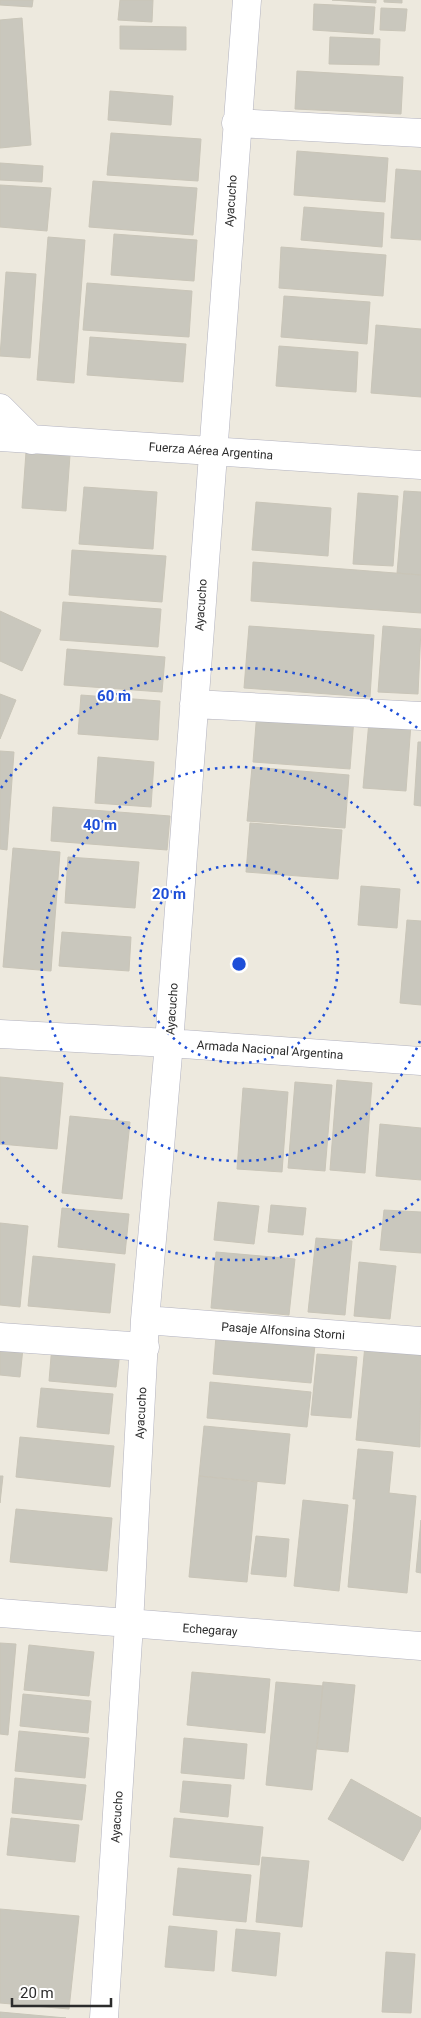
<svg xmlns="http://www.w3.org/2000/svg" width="421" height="2018" font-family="Roboto,sans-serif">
  <rect width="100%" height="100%" fill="#ede9de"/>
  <path fill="#c9c7bd" stroke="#c9c5b8" d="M0,0H33L32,7L0,5Z
    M120,0H153L152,22L118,20Z
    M332,0H376V3Z
    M384,0H402V3L384,2Z
    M314,4L375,7L373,34L313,30Z
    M381,8L407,9L405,31L380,30Z
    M22,18L31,145L0,148V20Z
    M120,26L186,27V50L120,49Z
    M330,37L380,39L379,65L329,64Z
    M297,71L403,77L401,114L295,109Z
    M110,91L173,96L171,125L108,120Z
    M111,133L201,139L198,181L107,175Z
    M297,151L388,158L385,202L294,195Z
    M0,163L43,166L42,182L0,180Z
    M396,169L421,171V240L391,238Z
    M93,181L197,188L193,235L89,227Z
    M0,185L51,188L47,231L0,227Z
    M304,207L384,213L382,247L301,240Z
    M114,234L197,240L194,281L111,275Z
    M48,237L85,240L74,383L37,380Z
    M281,247L386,255L383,296L279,288Z
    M6,272L36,274L30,358L0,356Z
    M87,283L192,291L189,337L83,330Z
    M284,296L370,302L367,344L281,337Z
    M376,325L421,329V397L371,393Z
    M90,337L186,344L183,382L87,375Z
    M279,346L358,352L356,392L276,386Z
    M26,452L70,455L66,511L22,508Z
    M84,487L157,492L153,549L79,544Z
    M404,491L421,492V575L397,573Z
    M358,493L398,496L393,566L353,564Z
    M256,502L331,508L328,556L252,550Z
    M72,550L166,556L162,602L69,595Z
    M253,562L421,575V613L251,601Z
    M63,602L161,609L158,647L60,640Z
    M0,611L41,630L22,671L0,661Z
    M249,626L374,635L370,697L244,688Z
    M383,626L421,629L418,694L378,692Z
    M67,649L165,657L162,692L64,685Z
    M0,694L16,700L0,739Z
    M81,695L160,701L158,740L78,734Z
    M257,711L354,718L350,769L253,762Z
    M369,721L411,724L406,791L363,788Z
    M418,742H421V806L414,805Z
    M0,751L14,752L7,850L0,849Z
    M98,757L154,762L151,807L95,803Z
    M252,767L349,775L345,828L247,821Z
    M53,807L170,816L167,850L51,841Z
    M250,823L342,830L338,879L246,872Z
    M13,848L60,852L51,971L3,967Z
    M68,857L139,862L135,908L65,903Z
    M361,886L400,889L397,928L358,925Z
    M407,920L421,921V1005L400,1003Z
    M62,932L131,937L129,971L59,966Z
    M0,1077L63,1083L57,1149L0,1144Z
    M337,1080L372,1083L365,1173L330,1170Z
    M295,1082L332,1085L325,1171L288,1168Z
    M243,1088L288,1092L282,1172L237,1169Z
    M70,1116L130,1122L122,1199L62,1193Z
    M380,1124L421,1128V1180L376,1176Z
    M218,1202L259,1206L254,1244L214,1240Z
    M271,1205L306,1208L303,1235L268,1232Z
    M62,1208L129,1214L125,1254L58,1247Z
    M384,1210L421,1212V1253L380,1250Z
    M0,1223L28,1226L20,1307L0,1305Z
    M316,1238L352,1241L345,1315L308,1312Z
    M216,1252L295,1259L289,1315L211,1308Z
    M33,1256L115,1264L110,1313L28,1306Z
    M359,1262L396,1266L390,1319L354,1316Z
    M216,1336L315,1345L311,1383L213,1374Z
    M52,1345L120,1352L116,1387L49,1381Z
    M365,1345L421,1350L420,1447L356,1440Z
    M0,1346L23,1348L20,1377L0,1375Z
    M317,1354L357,1357L351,1418L311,1415Z
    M210,1382L311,1392L307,1427L207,1418Z
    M41,1388L113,1394L109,1434L37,1427Z
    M204,1426L290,1434L285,1484L199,1476Z
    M20,1437L114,1446L110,1487L16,1477Z
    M358,1449L393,1452L389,1493L416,1496L407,1593L348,1587L356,1499H353Z
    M0,1476H3L0,1503Z
    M199,1476L257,1482L247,1582L189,1577Z
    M303,1500L348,1505L339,1591L294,1586Z
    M16,1509L112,1518L107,1571L10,1562Z
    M421,1520V1573L416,1572Z
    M256,1536L289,1539L286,1577L251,1574Z
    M0,1643L16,1644L8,1735L0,1734Z
    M29,1645L94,1652L89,1696L24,1690Z
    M192,1672L270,1679L265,1733L187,1725Z
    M276,1682L323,1686L312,1790L266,1785Z
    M323,1682L355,1685L348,1752L317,1749Z
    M23,1694L91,1701L88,1733L20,1726Z
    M19,1731L89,1738L85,1778L15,1771Z
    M184,1738L247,1744L244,1779L181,1773Z
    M15,1778L86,1785L82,1820L12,1813Z
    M351,1779L421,1818V1828L403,1861L328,1819Z
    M183,1781L231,1785L228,1817L180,1812Z
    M11,1818L79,1825L75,1862L7,1855Z
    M174,1818L263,1827L259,1865L170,1857Z
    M262,1857L309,1861L302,1927L256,1922Z
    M178,1868L251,1875L246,1922L173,1915Z
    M0,1909L79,1916L69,2009L0,2003Z
    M169,1926L217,1931L214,1971L165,1967Z
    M236,1929L280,1933L276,1976L232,1971Z
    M386,1952L415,1954L411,2013L382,2012Z
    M0,2012L66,2018H0Z"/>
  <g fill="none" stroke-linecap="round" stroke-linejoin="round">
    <g stroke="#b2b2bf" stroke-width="29">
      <path id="minor" d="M236,123L421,133
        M0,408L32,440
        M0,437L421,465
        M194,704L421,716
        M0,1034L169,1043L421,1061
        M145,1320L421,1341
        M0,1337L145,1347
        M0,1613L421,1646
        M104,2018L129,1624L145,1320L169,1043L247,0"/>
    </g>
    <use href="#minor" stroke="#fff" stroke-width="28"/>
  </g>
  <g fill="none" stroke="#1d4ed8" stroke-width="2.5" stroke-dasharray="2.5 5">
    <circle cx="239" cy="964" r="99"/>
    <path d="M420 1041A197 197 0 1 1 420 887"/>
    <path d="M419 1199A296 296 0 0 1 1 1140M1 788A296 296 0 0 1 419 729"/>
  </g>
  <g text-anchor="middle" stroke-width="4" stroke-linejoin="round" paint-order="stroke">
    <g font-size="12" fill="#2c2c2c" stroke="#fff">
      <text transform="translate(231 201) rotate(-86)" y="4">Ayacucho</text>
      <text transform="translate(211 451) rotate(4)" y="4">Fuerza Aérea Argentina</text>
      <text transform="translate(201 605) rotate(-86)" y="4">Ayacucho</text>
      <text transform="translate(172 1009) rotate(-86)" y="4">Ayacucho</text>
      <text transform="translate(270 1050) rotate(4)" y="4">Armada Nacional Argentina</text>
      <text transform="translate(283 1331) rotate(4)" y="4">Pasaje Alfonsina Storni</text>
      <text transform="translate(141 1413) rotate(-87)" y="4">Ayacucho</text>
      <text transform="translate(210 1630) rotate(4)" y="4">Echegaray</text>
      <text transform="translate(117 1817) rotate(-86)" y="4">Ayacucho</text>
    </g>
  </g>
  <circle cx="239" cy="964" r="8" fill="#1d4ed8" stroke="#fff" stroke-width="2.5"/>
  <g font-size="15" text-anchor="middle" font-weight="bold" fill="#1d4ed8" stroke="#fff" stroke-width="4" stroke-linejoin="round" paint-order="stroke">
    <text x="114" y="701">60 m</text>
    <text x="100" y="830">40 m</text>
    <text x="169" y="899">20 m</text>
  </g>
  <path d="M12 1998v8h99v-8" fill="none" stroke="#2c2c2c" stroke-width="2.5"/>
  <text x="20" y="1998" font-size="15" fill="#2c2c2c" stroke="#ffffff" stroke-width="4" paint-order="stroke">20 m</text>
</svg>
